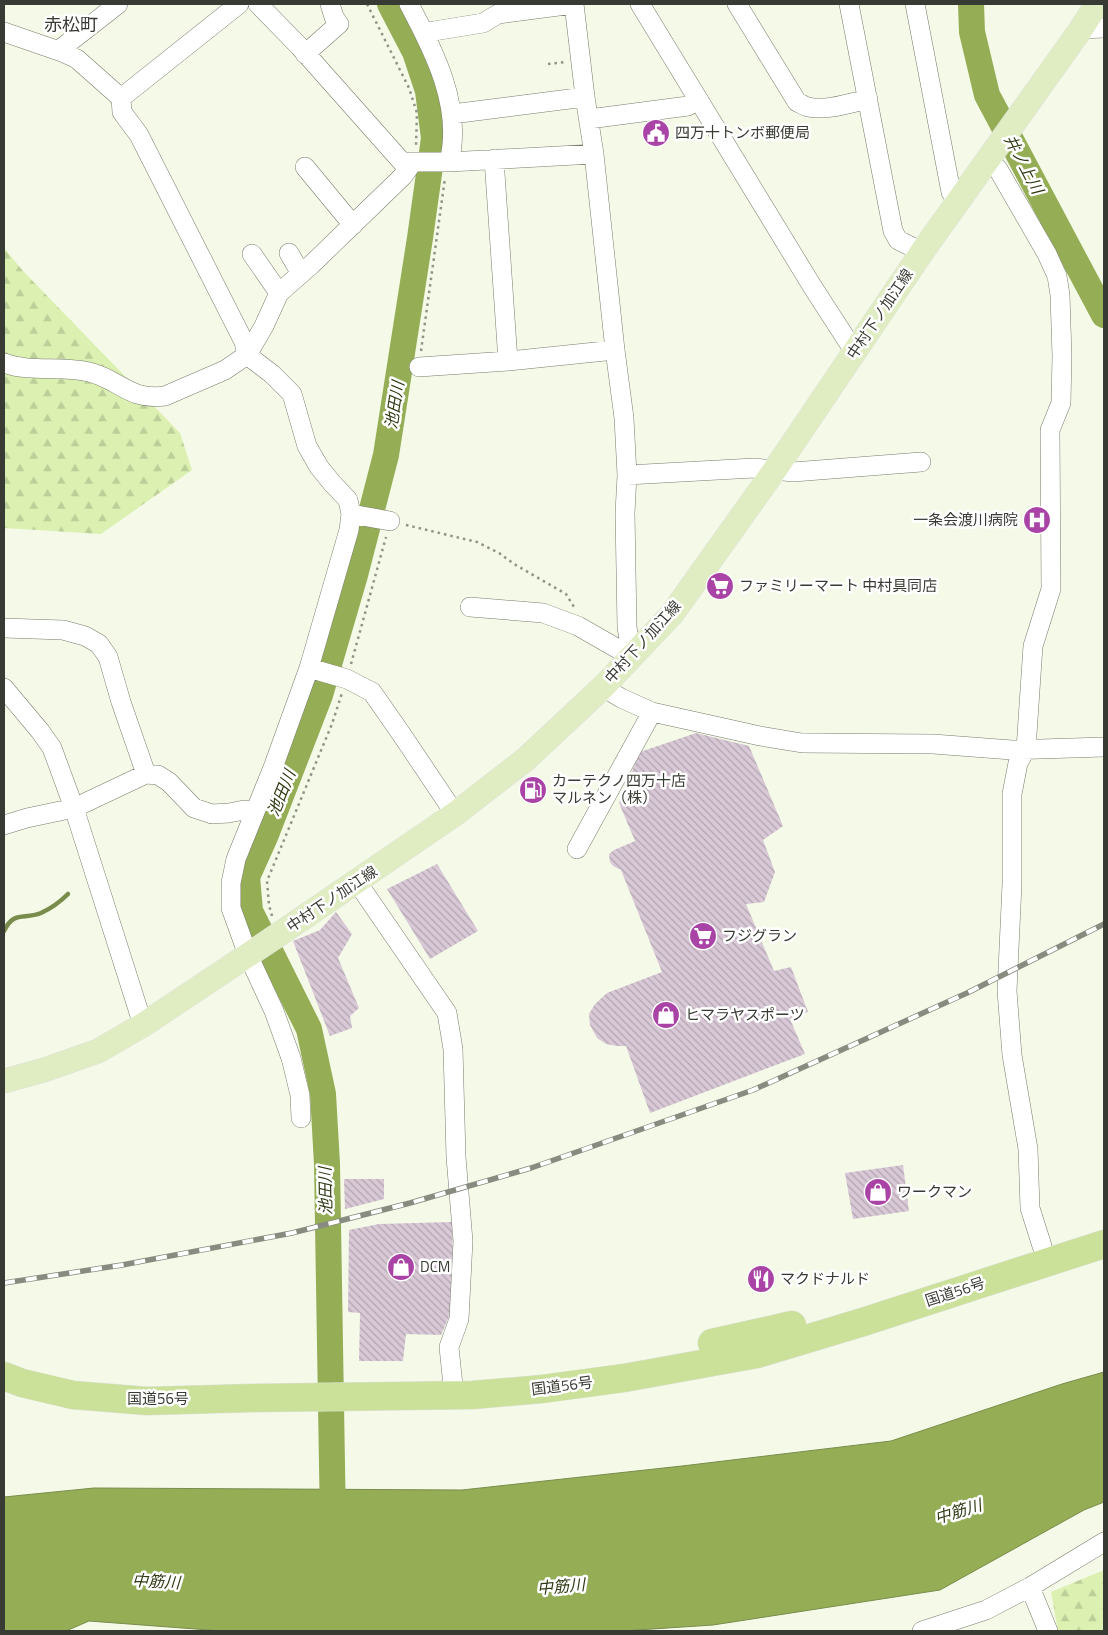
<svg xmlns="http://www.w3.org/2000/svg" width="1108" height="1635" font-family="'Titillium Web','Noto Sans JP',sans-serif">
  <defs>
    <pattern id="forest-firs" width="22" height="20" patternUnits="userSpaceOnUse" patternTransform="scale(1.25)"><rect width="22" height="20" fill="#dbf0b1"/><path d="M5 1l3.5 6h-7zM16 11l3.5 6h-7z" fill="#bdcf99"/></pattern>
    <pattern id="building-back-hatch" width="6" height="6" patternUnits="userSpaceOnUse" patternTransform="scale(1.25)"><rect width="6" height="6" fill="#d9c9d7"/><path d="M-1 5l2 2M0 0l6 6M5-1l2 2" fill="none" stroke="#b1a4af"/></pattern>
  </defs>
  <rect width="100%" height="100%" fill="#f4fae7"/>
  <path fill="url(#forest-firs)" d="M4,248L23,271L180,433L192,470L101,534L4,528Z
    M1104,1570V1631H1058L1051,1592Z"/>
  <path fill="#95ae56" stroke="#798c4c" d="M1104,1372V1502L1084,1510L940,1590L713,1625L622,1631H222L89,1621L66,1631H4V1497L94,1488L462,1490L682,1466L891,1441L1062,1384Z"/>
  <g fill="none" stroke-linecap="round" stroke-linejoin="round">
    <path stroke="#798c4c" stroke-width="4.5" d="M4,931C14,910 24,920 41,913C52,908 60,902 68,894"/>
    <path stroke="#95ae56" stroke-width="26" d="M971,4L972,32L987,95L1104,315
      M333,1525L327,1164L323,1094L309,1029L250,911L247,877L265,837L320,695L355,575L386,455L420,238L434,138L428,91L415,52L390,4"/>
  </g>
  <path fill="url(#building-back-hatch)" d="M696,733L749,746L783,826L763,840L775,872L764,902L746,904L774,971L791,967L808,1012L790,1019L805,1054L650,1113L626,1046H617L606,1044L597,1038L590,1025L589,1014L595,1004L607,993L662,972L621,870L613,866L610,862L609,854L614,850L635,841L619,803L640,752Z
    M437,864L478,931L430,959L387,889Z
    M336,912L352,934L338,958L359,1008L350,1016L352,1028L330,1036L293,941L320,930Z
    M903,1165L909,1211L853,1219L845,1173Z
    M344,1179H384V1199L345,1209Z
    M452,1222L454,1305L441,1335L406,1334L403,1361H359L360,1313L348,1312L349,1230L379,1224Z"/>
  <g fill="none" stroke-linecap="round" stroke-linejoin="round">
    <g stroke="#787d6d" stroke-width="20">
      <path id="minor" d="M118,4L63,47L62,52L77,59L121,98
        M239,4L121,98L122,112L139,135L244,342L247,355L272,374L292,394L307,446L319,467L332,483L348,500L351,514L349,530L309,668L274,765L236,859L231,883V908L248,955L274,1011L291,1058L300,1095L301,1118
        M258,4L299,46L402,162H449L594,154
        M409,4C434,51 463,107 449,162
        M574,4L585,97L594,154L615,350L624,418L627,475L625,513L627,627L632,657
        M640,4L812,286L854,351
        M737,4L797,102C800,103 804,106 808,107C827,111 850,103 868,99
        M849,4L893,231L898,240L922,252
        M915,4L951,192L958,202
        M1081,29L1104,28
        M424,31H434L483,23L498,14L574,4
        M4,32L62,52
        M305,54L339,24L334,17L330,4
        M452,114L585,97
        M589,119L688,106L699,100
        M494,159L508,361
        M988,162L998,169L1047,254L1057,276L1060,295L1062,356L1061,403L1050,430L1051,589L1033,646L1026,749L1018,763L1012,794V884L1007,991L1012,1055L1028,1149L1030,1208L1042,1246
        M305,167L353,225
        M289,253L301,274
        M252,254L279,293
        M4,363C31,373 61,365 89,372C119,379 129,401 165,396L225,370L247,355L264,326L279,293L312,264L403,176L413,162
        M419,367L508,361L615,350
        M627,475L754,468L793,472L921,462
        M351,514L390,521
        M470,607L543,613L578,626L632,657
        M4,628L63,630L85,636L99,644L108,657L121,702L146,774
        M309,668L347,679L372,692L402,735L455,814
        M603,687L621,698L652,712L760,736L802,743L933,744L1012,750L1104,747
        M4,688L40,731L52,748L74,808L143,1025
        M4,825L27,818L74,808L146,774L158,775L169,782L194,808L212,814L229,813L244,810L255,811
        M577,849L652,712
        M357,882L447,1013L453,1049L456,1157L463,1241L459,1319L449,1347L454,1395
        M1030,1587L1048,1631
        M922,1631L986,1610L1030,1587L1104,1542"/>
    </g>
    <g stroke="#dfe0de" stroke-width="25">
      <path id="major" d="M4,1081L44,1070L98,1051L143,1025L278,935L455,814L526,759L603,687L672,614L774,471L922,252L1081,29L1097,4"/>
    </g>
    <g stroke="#dfe0de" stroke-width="29">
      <path id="highway" d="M712,1343L792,1325
        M4,1376L22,1383L73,1395L147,1401L252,1398L473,1395L542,1389L624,1378L757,1354L863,1322L1104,1244"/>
    </g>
    <path stroke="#8f9487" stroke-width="2.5" stroke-dasharray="2.5 4" stroke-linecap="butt" d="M367,4L409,88L417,113L416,146
      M548,64L566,62
      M421,351L445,178
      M406,525L477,542L499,553L514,564L566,594L574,607
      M351,664L386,537
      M272,916L269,905L267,881L332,724L342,693"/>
    <use href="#minor" stroke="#fff" stroke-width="19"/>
    <use href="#major" stroke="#e0edc2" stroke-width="24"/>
    <use href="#highway" stroke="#cbe19a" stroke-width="28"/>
    <g stroke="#888c80" stroke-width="5.5">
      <path id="rail" d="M4,1283L122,1265L292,1233L410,1203L531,1168L753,1090L967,993L1104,924"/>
    </g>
    <use href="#rail" stroke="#fff" stroke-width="4" stroke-dasharray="11" stroke-linecap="butt"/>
  </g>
  <defs>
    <g id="civic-disc" transform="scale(1.4375)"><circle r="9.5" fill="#aa43a6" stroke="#fff"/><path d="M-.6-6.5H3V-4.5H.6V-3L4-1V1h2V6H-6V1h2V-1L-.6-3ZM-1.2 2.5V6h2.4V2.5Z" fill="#fff"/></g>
    <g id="hospital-disc" transform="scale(1.4375)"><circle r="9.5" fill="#aa43a6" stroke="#fff"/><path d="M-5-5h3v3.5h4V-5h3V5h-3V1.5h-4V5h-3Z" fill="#fff"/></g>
    <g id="supermarket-disc" transform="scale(1.4375)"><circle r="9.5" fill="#aa43a6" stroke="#fff"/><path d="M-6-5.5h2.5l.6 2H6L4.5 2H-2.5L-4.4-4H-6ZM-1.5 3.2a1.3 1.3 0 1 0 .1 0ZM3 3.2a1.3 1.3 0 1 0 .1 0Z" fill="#fff"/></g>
    <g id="fuel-disc" transform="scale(1.4375)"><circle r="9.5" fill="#aa43a6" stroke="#fff"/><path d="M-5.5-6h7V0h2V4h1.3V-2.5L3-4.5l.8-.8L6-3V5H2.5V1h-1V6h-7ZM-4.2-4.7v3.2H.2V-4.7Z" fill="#fff"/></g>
    <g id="shop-disc" transform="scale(1.4375)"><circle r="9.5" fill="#aa43a6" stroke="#fff"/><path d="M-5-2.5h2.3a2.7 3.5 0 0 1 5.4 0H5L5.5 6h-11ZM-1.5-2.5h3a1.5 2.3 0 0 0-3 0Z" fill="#fff"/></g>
    <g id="restaurant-disc" transform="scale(1.4375)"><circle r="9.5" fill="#aa43a6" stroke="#fff"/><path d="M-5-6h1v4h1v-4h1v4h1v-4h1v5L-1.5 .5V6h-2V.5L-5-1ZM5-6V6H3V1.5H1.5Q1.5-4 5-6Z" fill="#fff"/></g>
  </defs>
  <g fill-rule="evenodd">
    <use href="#civic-disc" x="656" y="133"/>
    <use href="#hospital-disc" x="1037" y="520"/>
    <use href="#supermarket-disc" x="720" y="586"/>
    <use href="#fuel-disc" x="533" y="790"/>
    <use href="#supermarket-disc" x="703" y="936"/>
    <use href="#shop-disc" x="666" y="1015"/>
    <use href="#shop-disc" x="878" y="1192"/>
    <use href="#shop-disc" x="401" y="1267"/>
    <use href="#restaurant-disc" x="761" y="1279"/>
  </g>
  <g text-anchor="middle" stroke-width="5" stroke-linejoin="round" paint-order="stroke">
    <g font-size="15" fill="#383b33" stroke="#fff" text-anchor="start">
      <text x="675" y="138">四万十トンボ郵便局</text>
      <text x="1018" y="525" text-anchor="end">一条会渡川病院</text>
      <text x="739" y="591">ファミリーマート 中村具同店</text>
      <text x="552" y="786">カーテクノ四万十店<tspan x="552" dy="17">マルネン（株）</tspan></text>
      <text x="722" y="941">フジグラン</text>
      <text x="685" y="1020">ヒマラヤスポーツ</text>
      <text x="897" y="1197">ワークマン</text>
      <text x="420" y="1272">DCM</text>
      <text x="780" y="1284">マクドナルド</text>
    </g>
    <g font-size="15" fill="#383b33" stroke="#fff">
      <text transform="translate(880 314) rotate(-56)" y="5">中村下ノ加江線</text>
      <text transform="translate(643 642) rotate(-48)" y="5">中村下ノ加江線</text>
      <text transform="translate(332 899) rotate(-34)" y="5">中村下ノ加江線</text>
      <text transform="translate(955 1292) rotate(-18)" y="5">国道56号</text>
      <text transform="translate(562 1386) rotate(-7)" y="5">国道56号</text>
      <text x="158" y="1404">国道56号</text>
    </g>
    <g font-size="16" font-style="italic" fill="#2f3a14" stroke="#fff">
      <text transform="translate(1024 164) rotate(62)" y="6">井ノ上川</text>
      <text transform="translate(394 405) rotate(-81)" y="6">池田川</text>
      <text transform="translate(281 793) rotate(-68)" y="6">池田川</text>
      <text transform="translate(325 1191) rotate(-91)" y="6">池田川</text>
      <text transform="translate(958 1511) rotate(-17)" y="6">中筋川</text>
      <text transform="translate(156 1581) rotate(3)" y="6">中筋川</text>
      <text transform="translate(561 1586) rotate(-5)" y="6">中筋川</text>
    </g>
    <g font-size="18" fill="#383b33" stroke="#fff">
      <text x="71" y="31">赤松町</text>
    </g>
  </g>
  <rect width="1108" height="1635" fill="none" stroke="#383b33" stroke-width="10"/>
</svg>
